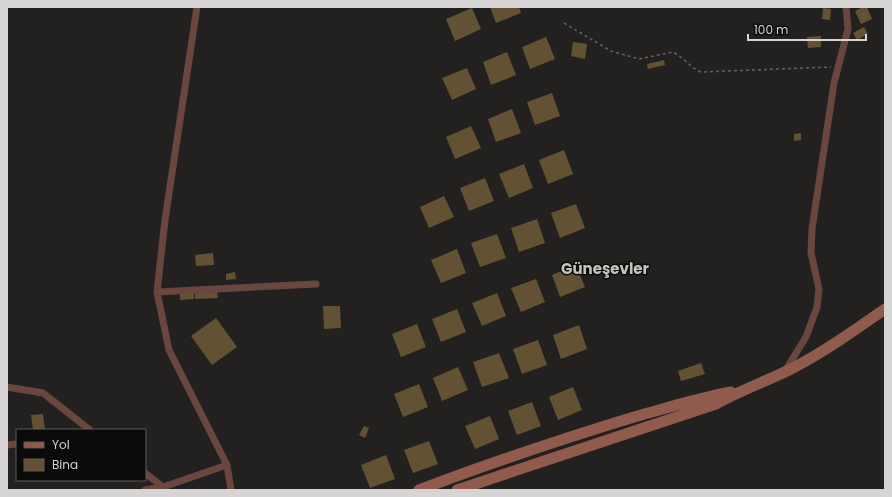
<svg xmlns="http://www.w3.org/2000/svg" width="892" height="497" font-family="Poppins,sans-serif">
  <rect width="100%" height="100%" fill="#22211f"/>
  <path fill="#625233" d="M490,7H519L521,13L496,23Z
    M863,7H867L872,19L861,24L855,11Z
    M472,8L481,29L455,41L446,19Z
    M823,8L831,9L830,20L822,19Z
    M864,27L868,34L857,40L853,33Z
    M821,36V47L808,48L807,37Z
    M546,37L555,59L530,69L522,47Z
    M573,42L587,44L585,59L571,56Z
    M507,52L516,75L491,85L483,62Z
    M664,60L665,65L648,69L647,64Z
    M467,68L476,89L452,100L442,78Z
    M552,93L560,116L535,125L527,102Z
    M512,109L521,133L496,142L488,119Z
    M471,126L481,148L455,159L446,137Z
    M801,133V140L794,141V134Z
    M564,150L573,174L548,184L539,160Z
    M524,164L533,188L509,198L499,174Z
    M485,178L494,201L469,211L460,188Z
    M444,196L454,217L429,228L420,207Z
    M576,204L585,228L560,238L551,213Z
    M537,219L545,243L519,252L511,228Z
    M497,234L506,258L480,267L471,243Z
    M457,249L466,273L441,283L431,260Z
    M213,253L214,265L196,266L195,255Z
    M576,265L585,287L560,297L552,275Z
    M235,272L236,279L226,280V274Z
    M536,279L545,302L521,312L511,288Z
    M217,292L218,298L195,299V293Z
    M194,293V299L180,300V294Z
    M497,293L506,316L482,326L472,303Z
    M323,306H340L341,328L324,329Z
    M457,309L466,332L441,342L432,319Z
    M216,318L237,347L212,365L191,336Z
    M417,324L426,347L401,357L392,334Z
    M579,325L587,349L561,359L553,335Z
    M538,340L547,365L522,374L513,349Z
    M499,353L509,378L482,387L473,362Z
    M701,363L705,374L681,381L678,371Z
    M458,367L468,390L442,401L433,378Z
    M419,384L428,407L403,417L394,394Z
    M573,387L582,410L558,420L549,397Z
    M532,402L541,426L517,435L508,411Z
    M43,414L45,430H33L31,415Z
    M490,416L499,439L475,449L465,426Z
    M364,426L369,428L365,438L359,435Z
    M429,441L438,464L413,473L404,450Z
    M386,455L395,479L370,488L361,465Z"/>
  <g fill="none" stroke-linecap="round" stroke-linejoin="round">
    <path stroke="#656462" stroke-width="1.5" stroke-dasharray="3 3" stroke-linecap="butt" d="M564,23L611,51L639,59L673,52C684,58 691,68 701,72L831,67"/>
    <path stroke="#69463e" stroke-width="7" d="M197,7L165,220L157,292L169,350L227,465L231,490
      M157,292L316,284
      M785,371L806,337L817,307L819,289L811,253L812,229L834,83L848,29L846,7
      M7,387L43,393L90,430
      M7,445L17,444
      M145,473L163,487
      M145,490L163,487L227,465"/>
    <path stroke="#905a4c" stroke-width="11" d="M419,490C490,463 562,439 634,417C667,408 698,398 731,392
      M457,490L716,404C741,390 767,381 791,369C824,352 855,330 885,309"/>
  </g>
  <g text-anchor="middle" stroke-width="3" stroke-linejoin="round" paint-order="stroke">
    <g font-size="15" font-weight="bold" fill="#c4c2bf" stroke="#0b0b0a">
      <text x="605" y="274">Güneşevler</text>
    </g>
  </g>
  <rect width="892" height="497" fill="none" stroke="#d6d5d3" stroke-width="16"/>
  <rect x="16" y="429" width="130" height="52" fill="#0b0b0a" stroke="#5c5c5a"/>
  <rect x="24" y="442" width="20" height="6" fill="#905a4c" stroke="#5c5c5a"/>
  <text x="52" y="449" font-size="12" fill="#d6d5d3">Yol</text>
  <rect x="24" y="459" width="20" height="12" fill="#625233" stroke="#5c5c5a"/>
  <text x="52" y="469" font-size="12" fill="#d6d5d3">Bina</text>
  <path d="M748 34v6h118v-6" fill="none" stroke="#d6d5d3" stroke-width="2"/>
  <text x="754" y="34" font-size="12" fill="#d6d5d3" stroke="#0b0b0a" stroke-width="3" paint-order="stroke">100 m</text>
</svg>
